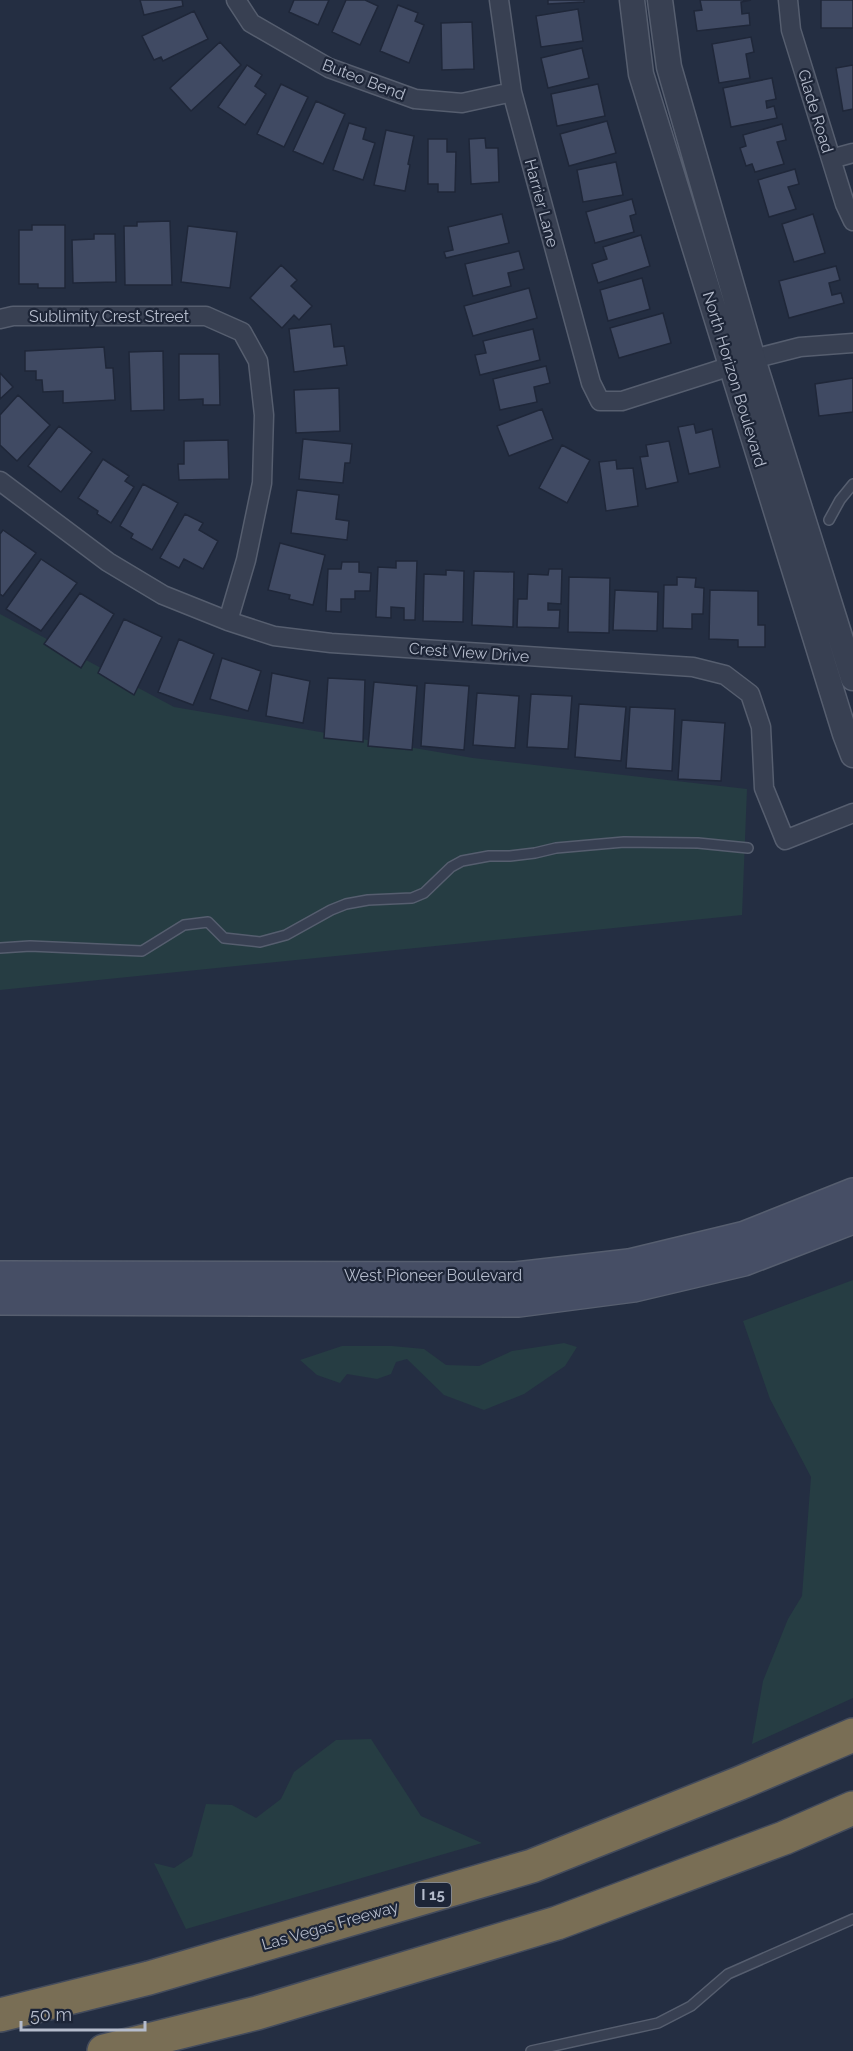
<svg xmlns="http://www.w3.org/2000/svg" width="853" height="2051" font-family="Raleway,sans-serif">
  <rect width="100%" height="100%" fill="#242e42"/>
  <path fill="#263d43" d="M0,614L174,707L473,758L747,789L742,915L0,990Z
    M853,1280V1698L752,1744L763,1681L788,1619L802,1596L811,1477L770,1399L743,1321Z
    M564,1343L577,1347L565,1366L524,1394L484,1410L444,1395L407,1359L396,1362L391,1374L377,1379L347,1374L340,1383L317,1375L300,1360L342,1346H392L424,1349L446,1365L479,1366L512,1351Z
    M371,1739L421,1816L482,1843L186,1929L154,1863L174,1868L192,1856L206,1804L232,1805L256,1818L281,1799L294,1772L336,1740Z"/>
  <path fill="#404a63" stroke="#1f2739" stroke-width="1.5" d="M140,0H182L183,6L144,15Z
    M294,0H329L318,25L289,12Z
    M346,0H365L378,6L360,45L332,32Z
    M548,0H584V2L548,4Z
    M700,0H751L741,2L742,14L749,13L750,25L697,31L694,11L702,10Z
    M821,0H853V28H821Z
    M398,5L418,13L415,21L424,25L409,63L380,51Z
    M578,9L583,41L541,47L536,16Z
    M194,11L208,39L163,61L161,57L154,60L142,36Z
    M472,22L474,69L442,70L441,23Z
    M751,37L754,52L746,54L750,78L719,83L712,44Z
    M220,42L241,65L191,111L170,88Z
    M582,48L589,78L548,88L541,58Z
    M247,65L262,75L255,86L266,94L245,125L218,107Z
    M853,65V109L843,111L836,68Z
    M772,78L776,99L766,101L767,108L774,106L777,118L731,127L723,88Z
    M281,84L308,97L284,147L257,134Z
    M598,84L605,116L557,126L551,94Z
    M316,101L345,114L323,164L293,151Z
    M607,121L616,153L569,166L560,134Z
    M349,123L366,128L363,139L375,143L363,180L333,170Z
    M782,124L786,140L777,142L784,164L755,172L752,164L746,166L740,148L746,146L743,135Z
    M386,130L414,136L408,164L410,165L405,191L374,185Z
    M485,138L486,148H498L499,182L471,184L469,139Z
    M428,139H447V152H456L455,192H438V184H428Z
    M616,162L623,195L583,202L577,170Z
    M795,169L799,184L788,187L796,209L769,217L758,180Z
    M632,199L636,214L630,216L634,232L595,243L586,212Z
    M502,214L509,243L446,258L444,252L453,250L448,227Z
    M813,214L825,253L794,262L782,224Z
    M170,221L172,285H125L124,226H137V222Z
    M32,225H65V288H38V284H19V230H32Z
    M188,226L237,232L230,288L181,282Z
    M94,234H115L116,282L73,283L72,240L94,239Z
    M641,235L650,266L598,283L592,264L607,259L603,247Z
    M519,251L524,269L508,273L511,286L473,296L465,264Z
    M281,265L297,280L291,286L312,306L299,320L294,315L282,328L250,298Z
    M836,266L840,280L829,283L832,295L841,293L844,303L789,318L779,281Z
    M642,278L650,309L608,321L600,290Z
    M529,288L537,318L473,336L464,306Z
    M663,313L671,343L619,358L610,328Z
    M331,324L334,347L344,346L347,365L294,372L289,329Z
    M533,329L540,360L480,375L475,355L486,353L483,341Z
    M104,347L106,368H113L115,400L63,403V391L43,392L42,380H36V371H25V351Z
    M163,351L164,410L131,411L129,352Z
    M179,354H219L220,405H203V399L179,400Z
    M546,366L550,383L534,387L537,402L500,410L493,379Z
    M0,373L13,387L0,399Z
    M853,378V412L819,416L815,384Z
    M339,388L340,431L296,433L294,390Z
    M18,395L50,425L17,461L0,445V415Z
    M542,409L553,439L509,456L497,426Z
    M694,424L696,433L712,429L720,467L689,474L678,427Z
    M59,426L92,452L61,492L28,466Z
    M303,439L352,444L350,463H345L343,483L299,479Z
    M228,440L229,479L179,480L178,464H184V441Z
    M669,441L678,482L646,489L640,457L648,456L646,445Z
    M562,445L590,460L567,503L539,488Z
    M103,459L129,476L125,481L134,487L111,523L97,514L98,511L78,498Z
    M616,460L617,469L633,468L638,506L606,511L599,462Z
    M143,484L178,503L152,550L131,538L133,534L120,526Z
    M297,490L339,495L336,519L349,521L347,540L291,533Z
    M185,514L203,523L199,530L218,541L203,569L184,559L179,568L160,558Z
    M3,530L36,553L3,596L0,594V534Z
    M280,543L325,555L313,605L289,599L290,595L268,590Z
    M41,559L77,583L41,631L6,609Z
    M396,561H417L415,620H404V608L391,607V618L376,617L378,567L396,568Z
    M342,562H359V572L371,573L370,591H355V599H341V612L326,611L328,569H341Z
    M549,569H562L561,604L548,603V610H560L559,628L517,627L518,599H527L528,574L548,575Z
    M446,570L464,571L463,622L423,621L424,574L446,575Z
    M474,571L514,572L513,627L472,625Z
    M569,577L610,578L609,633L568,632Z
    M677,577L696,578L695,587L704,588L703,614H692V629L663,628L664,585H677Z
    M615,590L658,592L657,631L613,630Z
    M710,590L758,591V625H765V647H738V640L709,639Z
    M80,593L114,614L81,668L44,644Z
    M124,619L162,637L134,695L98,673Z
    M179,639L214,654L193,705L158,692Z
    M222,658L261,671L248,711L210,699Z
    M272,673L310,681L303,723L266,716Z
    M328,678L365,680L363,742L324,738Z
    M374,682L417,686L412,750L368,746Z
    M425,683L469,686L464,750L421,746Z
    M477,693L519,696L515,748L473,745Z
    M531,694L572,696L568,749L527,747Z
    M579,704L626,707L621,761L575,757Z
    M630,707L675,709L672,771L626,768Z
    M682,720L725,723L721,781L678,779Z"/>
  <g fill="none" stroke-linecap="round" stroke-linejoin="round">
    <g stroke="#565e6f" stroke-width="12">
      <path id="service" d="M829,520L840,500L853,484
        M0,948L30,946L142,951L184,925L208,922L224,938L260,942L286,935L331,910L346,904L368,900L412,898L424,893L451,867L462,861L489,856H510L535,853L556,848L624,842L698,843L748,848
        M531,2051L658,2023L691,2006L728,1974L853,1919"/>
    </g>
    <g stroke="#565e6f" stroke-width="21">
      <path id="minor" d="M236,0L251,23L329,68L415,99L462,103L512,92
        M499,0L512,92L591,383L600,401H622L753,359L800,347L853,343
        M788,0L791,30L845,204L853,221
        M831,159L853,153
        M0,319L13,316H206L242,332L258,361L264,415L262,483L246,560L228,621
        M0,481L108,562L163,595L228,621L274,636L331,643L693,667L725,675L750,694L761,727L764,788L785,840L853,813"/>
    </g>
    <g stroke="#565e6f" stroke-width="27">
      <path id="tertiary" d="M632,0L641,74L845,734L853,755
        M660,0L669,67L753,359L853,678"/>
    </g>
    <g stroke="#565e6f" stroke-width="30">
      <path id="secondary" d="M0,1275L516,1276L629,1263L745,1235L853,1192
        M0,1301L519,1303L634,1288L744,1262L853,1220"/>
    </g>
    <g stroke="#434b5c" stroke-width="36">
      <path id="motorway" d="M0,2015L149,1978L532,1866L740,1783L853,1735
        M104,2051L257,2013L557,1923L784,1838L853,1808"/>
    </g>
    <use href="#service" stroke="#384052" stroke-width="9"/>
    <use href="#minor" stroke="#384052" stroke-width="18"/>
    <use href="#tertiary" stroke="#384052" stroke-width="24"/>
    <use href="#secondary" stroke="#464e65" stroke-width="27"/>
    <use href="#motorway" stroke="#796e55" stroke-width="33"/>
  </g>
  <g text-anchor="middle" stroke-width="4.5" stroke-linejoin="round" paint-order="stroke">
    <rect fill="#1d2537" stroke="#878f9f" stroke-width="1.5" x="415" y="1883" width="36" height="24" rx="4.5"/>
    <g font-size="15" font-weight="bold" fill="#b5bccc">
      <text x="433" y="1900">I 15</text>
    </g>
    <g font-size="16" fill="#b5bccc" stroke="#1d2537">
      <text transform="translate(364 79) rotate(21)" y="6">Buteo Bend</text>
      <text transform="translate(816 111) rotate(73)" y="6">Glade Road</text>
      <text transform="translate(542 203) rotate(75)" y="6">Harrier Lane</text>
      <text x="109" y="322">Sublimity Crest Street</text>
      <text transform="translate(735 379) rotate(73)" y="6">North Horizon Boulevard</text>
      <text transform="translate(469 652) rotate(4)" y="6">Crest View Drive</text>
      <text x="433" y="1281">West Pioneer Boulevard</text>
      <text transform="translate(330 1925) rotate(-16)" y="6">Las Vegas Freeway</text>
    </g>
  </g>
  <path d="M21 2021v9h124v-9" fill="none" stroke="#b5bccc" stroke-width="3"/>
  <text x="30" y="2021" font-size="18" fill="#b5bccc" stroke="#1d2537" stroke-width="4.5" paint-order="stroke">50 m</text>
</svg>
